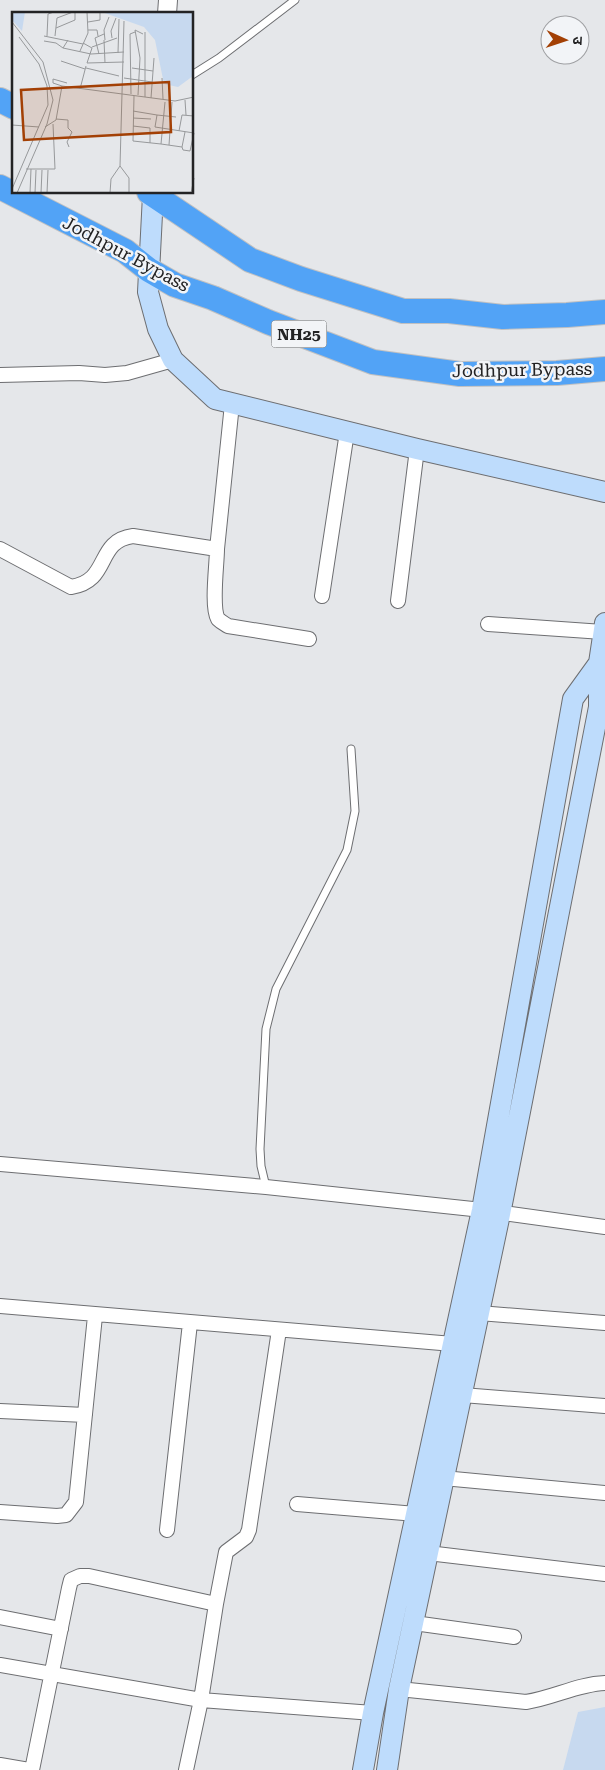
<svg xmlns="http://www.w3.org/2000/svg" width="605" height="1770" font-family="'Roboto Serif','Noto Sans Devanagari',serif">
  <rect width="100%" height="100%" fill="#e5e7ea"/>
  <path fill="#c7d9ef" d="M605,1707V1770H563L578,1712Z"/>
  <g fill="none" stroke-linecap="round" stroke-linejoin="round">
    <g stroke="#6d6e71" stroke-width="9">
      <path id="service" d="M192,75L219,58L295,0
        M266,1187L261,1166L260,1149L266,1029L276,989L347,850L355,811L351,749"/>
    </g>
    <g stroke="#6d6e71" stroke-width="16">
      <path id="minor" d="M0,375L79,373L105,375L127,373L173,360
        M0,549L71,587C111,581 95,541 133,536L217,549L232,404
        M217,549C217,564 211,607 218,619C221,622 225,624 228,626L309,639
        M322,596L347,432
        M398,601L417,449
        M488,624L603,632
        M0,1164L266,1187L482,1210L605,1227
        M0,1306L453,1344
        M479,1313L605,1323
        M462,1395L605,1406
        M0,1411L85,1415
        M443,1478L605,1493
        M297,1504L416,1514
        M0,1512L57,1516L66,1515L76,1502L95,1316
        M167,1530L190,1323
        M428,1553L605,1574
        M216,1604L226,1552L246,1537L249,1530L279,1330
        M0,1617L61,1629
        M414,1623L514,1637
        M0,1665L201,1700L373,1713
        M399,1689L526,1702C553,1698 578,1684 605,1683
        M0,1765L29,1770
        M32,1770L69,1588L71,1580L80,1576H89L216,1604L201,1700L186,1770"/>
    </g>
    <g stroke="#6d6e71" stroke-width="20">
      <path id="tertiary" d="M167,14L168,0"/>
    </g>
    <g stroke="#6d6e71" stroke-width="22">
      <path id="secondary" d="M153,195L148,292L158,329L173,360L215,399L417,449L605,492
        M363,1770L373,1713L482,1210L573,699L599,663
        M387,1770L399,1689L500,1214L599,707V663L605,623"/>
    </g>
    <g stroke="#c1c1c2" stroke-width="26">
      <path id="trunk" d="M0,100L14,107
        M0,187L125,251L149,270L175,285L213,298L268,322L373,362L460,374L557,373L605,369
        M149,192L250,260L301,279L403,311H449L503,317L567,315L605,312"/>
    </g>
    <use href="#service" stroke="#fff" stroke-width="7"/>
    <use href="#minor" stroke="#fff" stroke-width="14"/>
    <use href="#tertiary" stroke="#fff" stroke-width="18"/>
    <use href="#secondary" stroke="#bedcfc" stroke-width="20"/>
    <use href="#trunk" stroke="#52a3f6" stroke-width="24"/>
  </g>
  <g text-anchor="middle" stroke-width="5" stroke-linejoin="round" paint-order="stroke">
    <rect fill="#f2f4f7" stroke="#616263" stroke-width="1" x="271.5" y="320.5" width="55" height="27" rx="4"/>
    <g font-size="16" font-weight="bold" fill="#232324">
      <text x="299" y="340">NH25</text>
    </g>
    <g font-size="18" fill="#232324" stroke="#f2f4f7">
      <text transform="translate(126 254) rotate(28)" y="6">Jodhpur Bypass</text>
      <text transform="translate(522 370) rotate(-1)" y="6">Jodhpur Bypass</text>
    </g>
  </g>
  <g transform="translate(12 12)">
    <rect width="181" height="181" fill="#e5e7ea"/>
    <path d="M0,0H13L10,19L0,8ZM90,0H181V64L166,75L152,72L143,28L132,15Z" fill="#c7d9ef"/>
    <path fill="none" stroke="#97999b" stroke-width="1" d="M0,10L31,50L41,88L35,112L5,181M76,10L88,8V0M44,16L63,8V0M76,18H85L86,24M133,20V85M32,24L71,32M35,24L36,2L42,0M43,24L45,6L61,0M100,26L99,19L104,6M92,28L93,51M93,28L92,18L97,5M32,29L44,31L51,36L56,28M71,31L80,36L75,51L112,50M80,35L105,26M51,36L79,42L112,40M68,39L76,21L75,0M106,41L107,7M87,42L83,26L92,22M49,49L73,57M74,56L107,64M120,56L141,59M112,66L140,70M150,66L151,87M50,74L41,71V67L55,71M68,77L74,54M119,82L118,22L123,20M126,83L128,46L123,18L131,22M122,84L121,129L149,132M139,86L142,46M173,88L174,103M153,90L149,132L170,135L173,120M121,99L145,103M164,105L145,103L143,115L182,121M121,106L139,107M44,107L56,108V116L60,120L55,130L57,135M0,113L27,115M121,114L138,116V131M33,115L44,108L50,74L163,89L182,85M167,119L170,103L182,104M157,133L160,90M170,135L171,138L178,139L182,121M108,154L112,9M14,157H43L41,112M0,177L36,93L35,74L27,52L7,25M18,181L19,157M23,181L24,158M29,181L30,158M35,181L36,158M98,181L99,167L108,154L117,166V181M179,181L182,166"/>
    <path fill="#a34005" fill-opacity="0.15" stroke="#a34005" stroke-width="2.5" d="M157,70L159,120L12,128L9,78Z"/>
    <rect width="181" height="181" fill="none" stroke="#232324" stroke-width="2.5"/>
  </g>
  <g transform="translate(565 40) rotate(93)"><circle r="24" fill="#f2f4f7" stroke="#9fa0a3"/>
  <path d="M0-4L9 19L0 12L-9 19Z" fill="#a34005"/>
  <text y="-8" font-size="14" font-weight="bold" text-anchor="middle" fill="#232324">उ</text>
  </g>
</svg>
